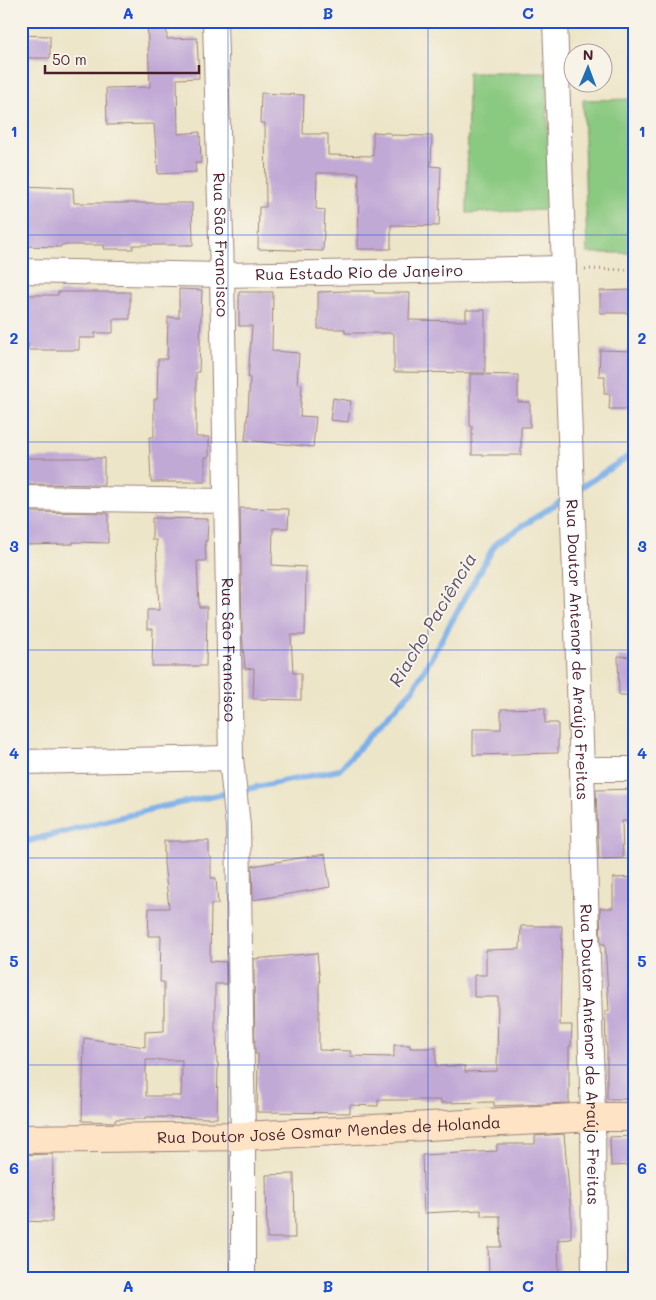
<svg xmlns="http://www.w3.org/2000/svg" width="656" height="1300" font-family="Mali,sans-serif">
  <rect width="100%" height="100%" fill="#f7f3e8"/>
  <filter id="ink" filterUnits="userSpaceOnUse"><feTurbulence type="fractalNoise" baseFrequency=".02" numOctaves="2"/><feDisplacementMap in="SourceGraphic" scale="10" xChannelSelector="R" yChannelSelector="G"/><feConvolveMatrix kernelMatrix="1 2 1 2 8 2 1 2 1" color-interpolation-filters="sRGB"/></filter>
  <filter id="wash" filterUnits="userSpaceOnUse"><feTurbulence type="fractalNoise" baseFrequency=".0096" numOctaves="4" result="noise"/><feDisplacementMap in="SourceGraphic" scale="20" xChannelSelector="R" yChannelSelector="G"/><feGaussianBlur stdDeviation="1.12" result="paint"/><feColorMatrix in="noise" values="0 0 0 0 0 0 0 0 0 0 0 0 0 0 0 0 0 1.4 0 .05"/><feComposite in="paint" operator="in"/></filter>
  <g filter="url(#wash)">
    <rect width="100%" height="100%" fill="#ede5c8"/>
    <path fill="#8ac980" stroke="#6a7456" d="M468,73H547L548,210L467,213Z
      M635,99V253H587L583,100Z"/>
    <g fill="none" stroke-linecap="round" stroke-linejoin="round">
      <path stroke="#7cb0e9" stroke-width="6" d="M577,490L635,452
        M21,843L156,808L339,770L414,688L496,543L567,497"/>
    </g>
    <g id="blocks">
      <path fill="#c1a9d6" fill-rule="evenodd" d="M147,21H166L167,39L197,38L199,78L177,79L178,134L200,132L201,163H195L196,172L158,174L154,124L107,125L106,88L150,87Z
        M21,35L50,36V58H21Z
        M261,93L304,95L303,134H328V155L373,156V132L391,133V135L432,136L431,166L441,167L439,226L391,225V249H358L359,173H317L316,209L325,210L323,251L258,249L259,207H266L265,123H260Z
        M21,186L73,188L74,203H192L193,245H133V249H104V245H61V247L21,246Z
        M179,289L202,290L199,372H196V437H209V457H205V482H151L149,437H154V399H157L158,359H167L168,317L179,318Z
        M630,290L629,295H635V313H600V291Z
        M345,291H374V293H410L409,320L466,321V310H485V373L394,372V333H345V329H318V292Z
        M58,292H130V319H113V333H95V338H79V350H28V343H23L24,295H58Z
        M239,292H273L272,351L299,353L297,384H302L300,416L316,417L313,447L245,440L248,410L250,378H248L252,326H239Z
        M600,350L635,351V409H609L610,394H604L605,376H599Z
        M470,374L518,375V402H530V427H521V455H472V426H470Z
        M333,398L351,401L348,422L330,420Z
        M21,458H104V485L21,484Z
        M240,508L289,509L288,528H273L272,565L306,567L305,635H291L293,673H301V700L253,699L254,668L245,669L242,634Z
        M21,512L108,513V543L73,542V544L21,545Z
        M152,518L208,519L207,541H205L206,561H197L199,607H207L206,666H152L153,629H147V610H159L156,540H152Z
        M618,656L635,657V695H619Z
        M545,708V723H558V753L473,755V729H501V709Z
        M635,789V821H622L623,858L599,859L596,790Z
        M164,841H209V857H211V878H216L218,904H211L210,961L226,962L227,984H215V1031H216L217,1063H218L217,1118L145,1117V1119H116L115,1122L82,1121L84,1038L145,1047V1032L164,1031V982H160L161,936H148L149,908H169L164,863ZM146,1060H182L181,1096H146Z
        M325,854L330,887L253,900L252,866Z
        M635,877V1099H607V1046H606L605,1011H609L605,944H601L600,908H613V878Z
        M521,926H562L560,1025H572L571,1046H569V1103L494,1106V1102L441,1103V1100H378V1106L350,1105V1113L257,1112L258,1054H255L254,959L317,953L320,983H319V1050L351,1051L350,1056L394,1057V1045H410V1048H436V1066H465V1072L497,1071L498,997H474V975H486V950L520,949Z
        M564,1134L571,1213V1239L558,1240L559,1279H514V1272L489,1273L488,1247H501L500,1216H481V1210L424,1213L422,1155L497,1151V1144H535V1136Z
        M635,1136V1165L611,1166L610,1137Z
        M53,1154L52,1222L21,1221V1155Z
        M294,1174L295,1238H267L266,1175Z"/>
    </g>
  </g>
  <g filter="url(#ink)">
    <use href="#blocks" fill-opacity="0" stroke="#9c827a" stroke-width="1"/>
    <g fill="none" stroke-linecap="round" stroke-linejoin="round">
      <g stroke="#9c827a" stroke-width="26">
        <g id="street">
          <path id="s1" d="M215,21L222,275L231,758L238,826L243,1136V1279"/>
          <path id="s2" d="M555,21L582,769L593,1117L594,1279"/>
          <path id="s3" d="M21,271L222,275L564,268"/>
          <path d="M21,498L226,501"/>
          <path d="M21,762L231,758"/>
          <path d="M582,769H635"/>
        </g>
      </g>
      <g stroke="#9c827a" stroke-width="30">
        <g id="secondary">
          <path id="s4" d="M21,1139L243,1136L593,1117H635"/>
        </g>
      </g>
      <path stroke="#9c827a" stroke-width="3" stroke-dasharray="1 4" stroke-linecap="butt" d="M585,269L635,270"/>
      <use href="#street" stroke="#fff" stroke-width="24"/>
      <use href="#secondary" stroke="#fee4c5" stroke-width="28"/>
    </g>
  </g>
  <path fill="none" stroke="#1d4ed8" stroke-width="1" stroke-opacity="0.55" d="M228,21V1279M428,21V1279M21,235H635M21,442H635M21,650H635M21,858H635M21,1065H635"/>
  <g text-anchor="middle" stroke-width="4" stroke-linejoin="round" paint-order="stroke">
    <g font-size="16" fill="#4a1f2b" stroke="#f7f3e8">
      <text dy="6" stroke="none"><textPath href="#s1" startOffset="224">Rua São Francisco</textPath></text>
      <text dy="6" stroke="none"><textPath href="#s3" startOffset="338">Rua Estado Rio de Janeiro</textPath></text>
      <text dy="6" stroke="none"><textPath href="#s1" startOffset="629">Rua São Francisco</textPath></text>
      <text dy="6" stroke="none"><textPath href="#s2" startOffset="629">Rua Doutor Antenor de Araújo Freitas</textPath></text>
      <text dy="6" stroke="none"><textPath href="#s2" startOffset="1034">Rua Doutor Antenor de Araújo Freitas</textPath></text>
      <text dy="6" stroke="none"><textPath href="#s4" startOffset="308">Rua Doutor José Osmar Mendes de Holanda</textPath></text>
    </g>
    <g font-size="18" font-style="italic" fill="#5c526e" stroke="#f7f3e8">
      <text transform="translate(433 620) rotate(-59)" y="6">Riacho Paciência</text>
    </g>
  </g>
  <rect width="656" height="1300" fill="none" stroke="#f7f3e8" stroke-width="55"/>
  <g transform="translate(588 68) rotate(1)"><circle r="24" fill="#f7f3e8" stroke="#b29e9c"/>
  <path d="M0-4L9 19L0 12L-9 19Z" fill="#1f6fb2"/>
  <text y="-8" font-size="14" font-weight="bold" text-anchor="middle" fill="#4a1f2b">N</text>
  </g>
  <path d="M45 65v8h154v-8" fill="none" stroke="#4a1f2b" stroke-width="2.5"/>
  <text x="52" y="65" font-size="15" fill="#4a1f2b" stroke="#f7f3e8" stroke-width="4" paint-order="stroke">50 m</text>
  <rect x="28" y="28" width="600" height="1244" fill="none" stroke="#1d4ed8" stroke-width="2"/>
  <g font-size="16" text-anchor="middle" font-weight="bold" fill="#1d4ed8">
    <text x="128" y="19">A</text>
    <text x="328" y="19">B</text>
    <text x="528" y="19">C</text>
    <text x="14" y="137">1</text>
    <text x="642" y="137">1</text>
    <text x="14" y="344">2</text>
    <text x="642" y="344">2</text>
    <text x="14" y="552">3</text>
    <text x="642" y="552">3</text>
    <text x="14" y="759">4</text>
    <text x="642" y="759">4</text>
    <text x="14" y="967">5</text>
    <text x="642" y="967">5</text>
    <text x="14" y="1174">6</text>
    <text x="642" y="1174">6</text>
    <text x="128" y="1292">A</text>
    <text x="328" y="1292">B</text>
    <text x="528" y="1292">C</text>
  </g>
</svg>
